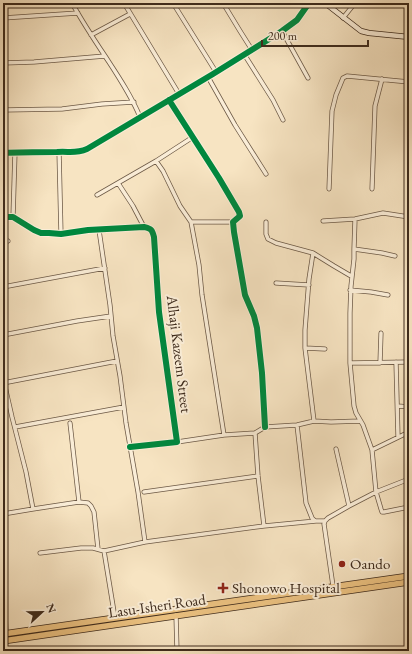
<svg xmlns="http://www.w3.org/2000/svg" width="412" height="654" font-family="'EB Garamond',serif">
  <rect width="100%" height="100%" fill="#f7e4c2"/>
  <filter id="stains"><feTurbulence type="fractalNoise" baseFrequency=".005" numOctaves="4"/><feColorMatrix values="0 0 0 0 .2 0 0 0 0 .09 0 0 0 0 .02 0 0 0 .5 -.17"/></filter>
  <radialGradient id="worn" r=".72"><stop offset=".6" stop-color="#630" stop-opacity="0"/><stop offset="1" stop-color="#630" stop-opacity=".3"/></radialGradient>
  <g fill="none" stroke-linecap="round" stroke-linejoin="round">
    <g stroke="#6c5946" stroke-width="5">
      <path id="street" d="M72,3C82,21 93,38 105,56C118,76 131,95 140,117
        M124,3L179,94
        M173,3L216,72
        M223,3L240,31L252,50
        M3,18L78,13
        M343,18L355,3
        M282,31L308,78
        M91,35L130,14
        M244,54L273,100L283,120
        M3,63L34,62L105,56
        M208,77L235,125L266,174
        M169,100L219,178L239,212L240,216L233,222L234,232L245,295L254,316L257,328L262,373L265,427
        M3,110L62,109L102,104L134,102
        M59,151L61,234
        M3,153C21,152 39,152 57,152C69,151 75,154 87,149L213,74L282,31L297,20L309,3
        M156,161L163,171L180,206L191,222L199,265L202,295L224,435
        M118,183L133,206L144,227
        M329,189L332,111L336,95L343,78L347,76L409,82
        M372,189L375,106L382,79
        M97,195L156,161L193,137
        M3,217H13L34,230L41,233H49L61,234L88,230L144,227C151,229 152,229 154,237L159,312L177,442L130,447
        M13,217L15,152
        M355,219L354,249V259L351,286L350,313V363L354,406L356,413L363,425L372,450L376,492L381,509L382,512H384L409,507
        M323,221L355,219L383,213L409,217
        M191,222H233
        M266,222V234L268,239L276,243L313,253L334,266L351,276
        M99,230L110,305L113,336L120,376L126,423L138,492L145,542
        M3,242L8,241
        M354,249L382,253L395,256
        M313,253L309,279L305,330V348L314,421
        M276,283L309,285
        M3,287L105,268
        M350,290L371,292L388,295
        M3,335L77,321L111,316
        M305,348L325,349
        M396,362L398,437
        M350,363L409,362
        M380,363L381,333
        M4,382L12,417L26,472L33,509
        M3,383L117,361
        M398,406L409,407
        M70,423L79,502
        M297,425L306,503L312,518L315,521
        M15,427L124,407
        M255,433L258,476L264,526
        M177,442L224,435L255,433L265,427L297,425L314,421L331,422L360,421
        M336,449L349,506
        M372,450L409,432
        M144,492L258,476
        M3,514L33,509L79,502L88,503L91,506L94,512L98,549
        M104,551L115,618
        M40,553L81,548H93L104,551L145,542L264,526L316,521H325
        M333,586L324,524L325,521L328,518L349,506L376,492L409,479
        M3,596L5,608L6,634
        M176,615L177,651"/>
    </g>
    <g stroke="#3e2b1c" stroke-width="6">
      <path id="secondary" d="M325,3L361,31L369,33L409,37"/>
    </g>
    <g stroke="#3e2b1c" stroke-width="7">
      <path id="primary" d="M3,634L409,576
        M3,641L409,582"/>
    </g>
    <use href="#street" stroke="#faedd7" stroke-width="3.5"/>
    <use href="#secondary" stroke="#faedd7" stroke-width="4.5"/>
    <use href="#primary" stroke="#ecc281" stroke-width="5.5"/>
    <g stroke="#faedd7" stroke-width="8">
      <path id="cycleway" d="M169,100L219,178L239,212L240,216L233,222L234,232L245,295L254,316L257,328L262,373L265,427
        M3,153C21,152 39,152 57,152C69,151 75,154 87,149L213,74L282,31L297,20L309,3
        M3,217H13L34,230L41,233H49L61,234L88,230L144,227C151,229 152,229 154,237L159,312L177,442L130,447"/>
    </g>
    <use href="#cycleway" stroke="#00873e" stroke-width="6"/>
  </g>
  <g fill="#8f2418" stroke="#faedd7" stroke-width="1.5">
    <circle cx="342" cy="564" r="4"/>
    <path d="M221 582h4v4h4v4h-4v4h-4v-4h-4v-4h4z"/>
  </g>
  <g text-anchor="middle" stroke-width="4" stroke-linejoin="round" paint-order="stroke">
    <g font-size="15" fill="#3e2b1c" stroke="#faedd7">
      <text transform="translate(179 354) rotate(83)" y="5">Alhaji Kazeem Street</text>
      <text transform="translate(157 606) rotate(-8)" y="5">Lasu-Isheri Road</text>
    </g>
    <g font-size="15" fill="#3e2b1c" stroke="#faedd7" text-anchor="start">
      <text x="350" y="569">Oando</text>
      <text x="232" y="593">Shonowo Hospital</text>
    </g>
  </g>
  <rect width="412" height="654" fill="none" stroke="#f7e4c2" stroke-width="16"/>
  <rect x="4" y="4" width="404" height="646" fill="none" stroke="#3e2b1c" stroke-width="2"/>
  <rect x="8" y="8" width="396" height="638" fill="none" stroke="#3e2b1c"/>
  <g transform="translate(42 612) rotate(68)" stroke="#faedd7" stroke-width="3" paint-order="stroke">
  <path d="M0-3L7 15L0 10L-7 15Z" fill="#3e2b1c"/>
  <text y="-6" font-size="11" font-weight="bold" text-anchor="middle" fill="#3e2b1c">N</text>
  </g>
  <path d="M262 40v6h106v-6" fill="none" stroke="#3e2b1c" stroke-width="2"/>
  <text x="268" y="40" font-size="12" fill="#3e2b1c" stroke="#faedd7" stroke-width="3" paint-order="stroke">200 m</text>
  <rect width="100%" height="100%" filter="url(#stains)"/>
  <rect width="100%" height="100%" fill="url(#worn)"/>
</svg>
